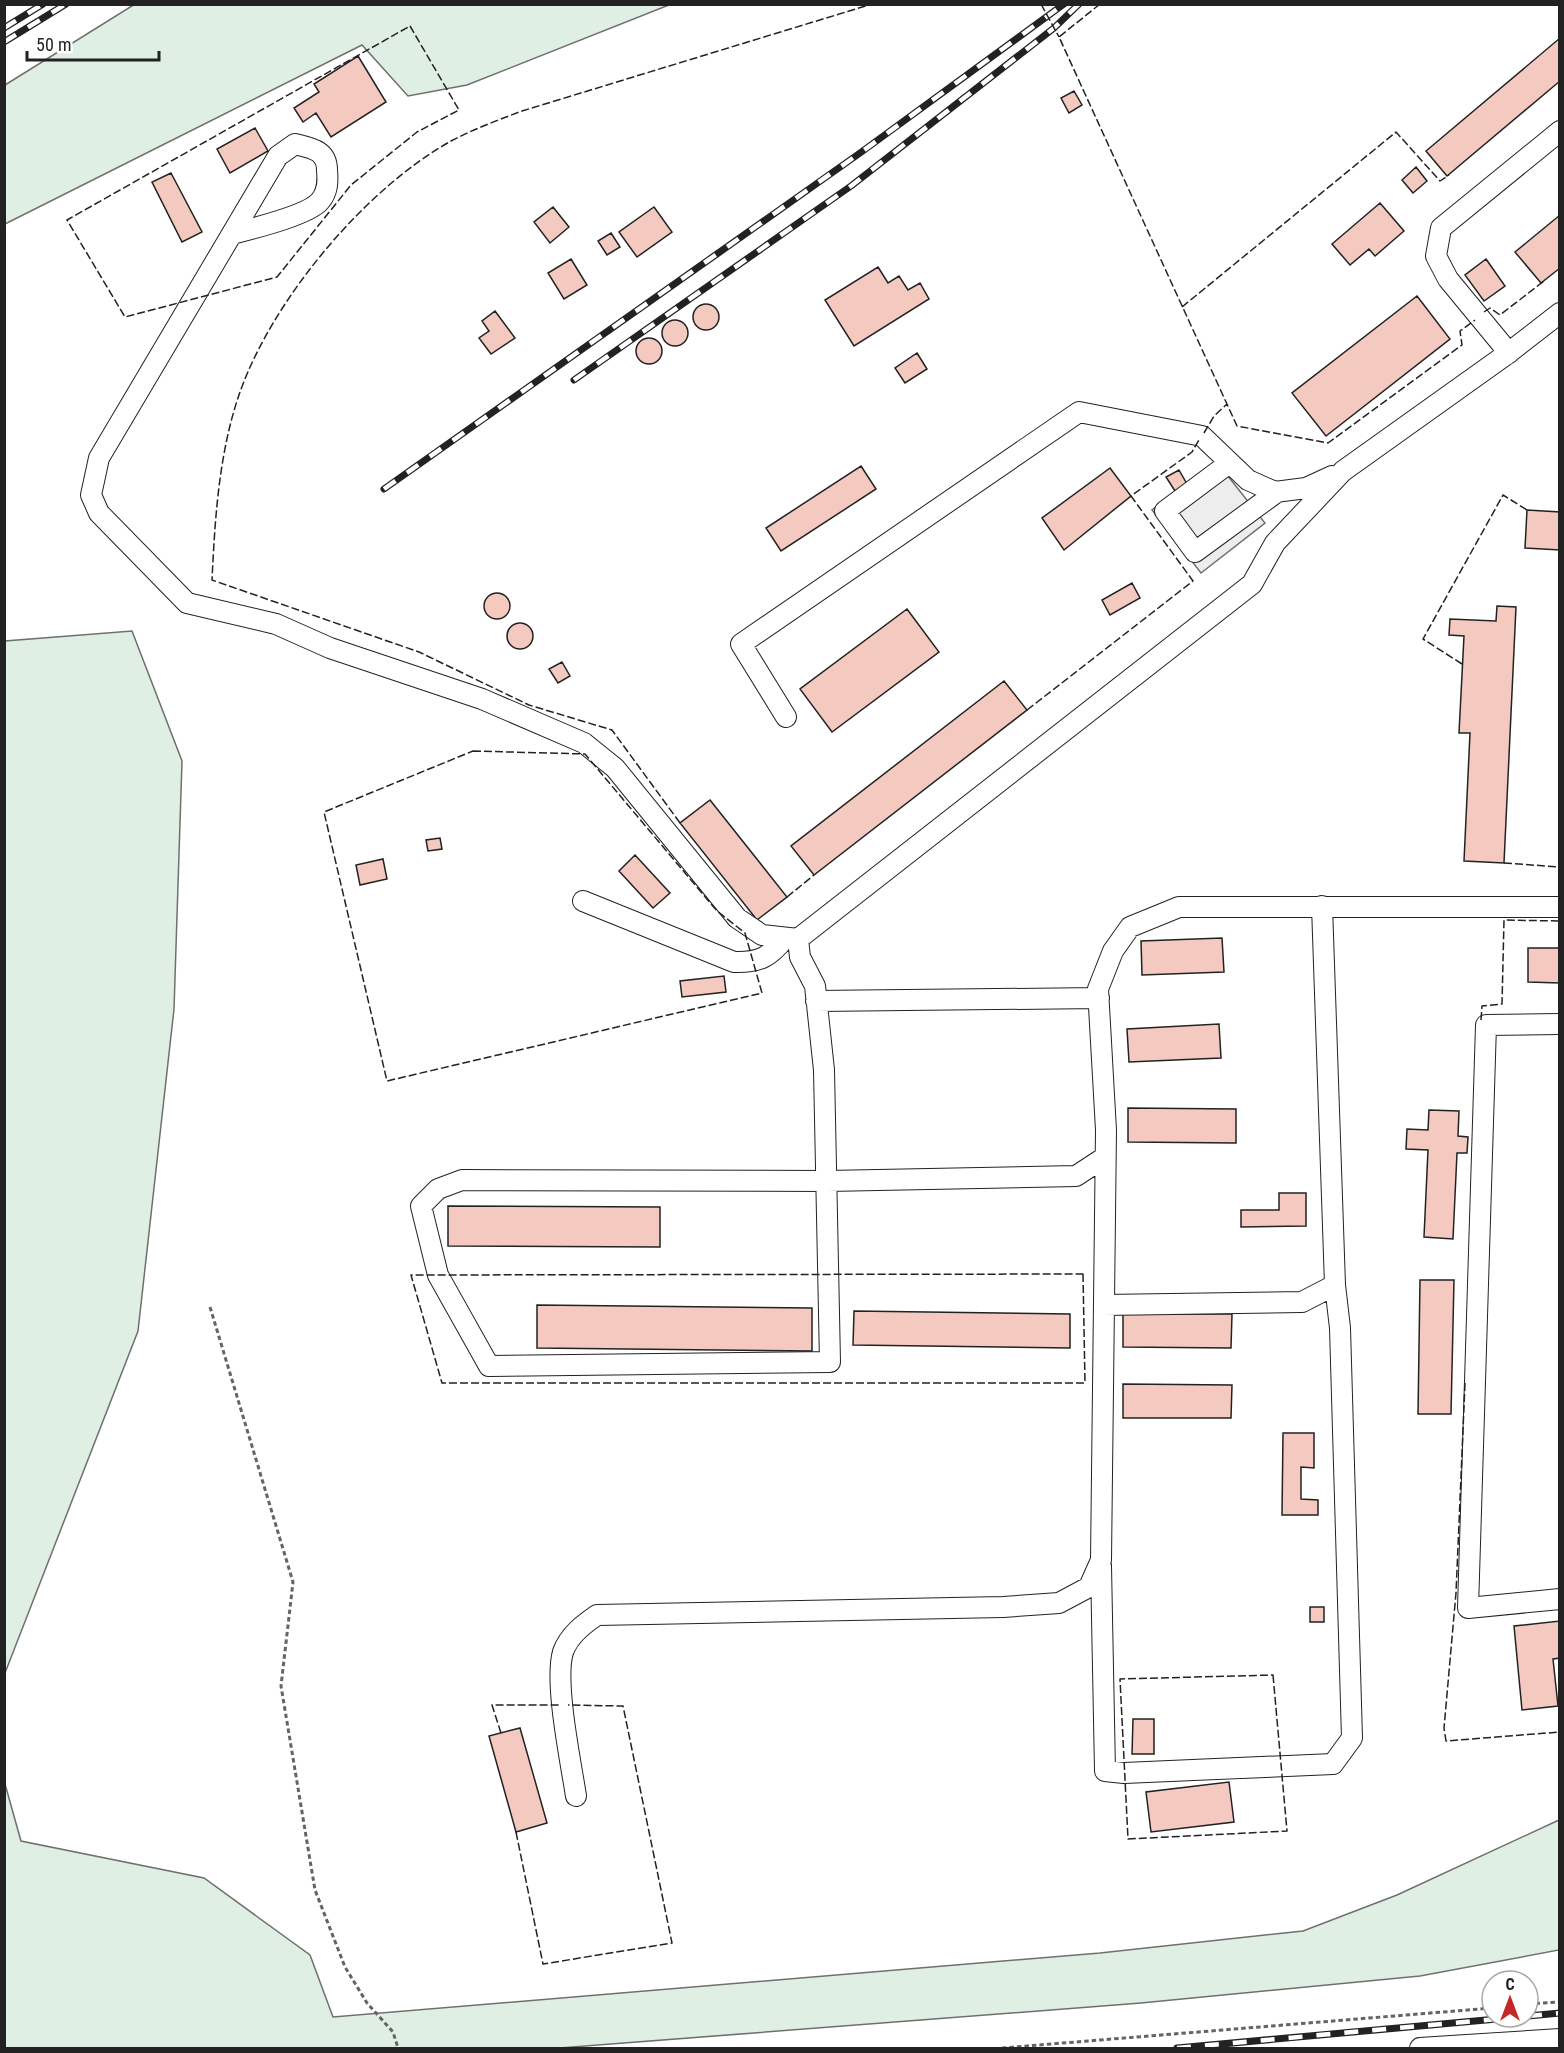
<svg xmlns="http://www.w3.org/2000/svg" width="1564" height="2053" font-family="'Roboto Condensed',sans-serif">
  <rect width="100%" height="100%" fill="#fff"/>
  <path fill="#e0efe3" stroke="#6f6f6f" stroke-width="1.5" d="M135,4H669V5L467,85L408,96L362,45L5,224V85Z
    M132,631L182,761L174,1009L138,1331L5,1673V641Z
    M5,1784L21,1841L204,1878L310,1955L333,2017L1100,1953L1303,1931L1397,1895L1559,1820V1950L1420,1976L1141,2003L559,2048H5Z"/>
  <path fill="#ededed" stroke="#6f6f6f" stroke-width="1.5" d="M1216,461L1265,523L1201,573L1152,510Z"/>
  <path fill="#f3c9c0" stroke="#222" stroke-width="1.5" d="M1560,38V81L1447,176L1426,151Z
    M358,56L386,102L331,137L316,113L303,122L294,108L319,92L314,84Z
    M1074,91L1082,105L1069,113L1061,98Z
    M255,128L268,151L230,173L217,149Z
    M1416,167L1427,181L1413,193L1402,180Z
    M171,173L202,232L182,242L152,182Z
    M1380,203L1404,231L1375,256L1369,249L1350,265L1332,244Z
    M553,207L569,227L550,243L534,222Z
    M654,207L672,232L637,257L619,232Z
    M1560,215V268L1541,283L1515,252Z
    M611,233L620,247L607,255L598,241Z
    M571,259L587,285L564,299L548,273Z
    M1486,259L1505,286L1484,301L1465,275Z
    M878,267L888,283L899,276L908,290L920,283L929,299L854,346L825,300Z
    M1417,296L1450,339L1326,436L1292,393Z
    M693 317a13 13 0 1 1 26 0a13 13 0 1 1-26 0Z
    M495,311L515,338L491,354L479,338L489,331L482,321Z
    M662 333a13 13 0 1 1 26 0a13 13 0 1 1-26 0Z
    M636 351a13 13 0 1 1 26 0a13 13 0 1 1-26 0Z
    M917,353L927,369L905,383L895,368Z
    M861,466L876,489L781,551L766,528Z
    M1110,468L1131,496L1064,550L1042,518Z
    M1179,470L1187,484L1175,491L1166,477Z
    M1527,510L1560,512V550L1525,548Z
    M1132,583L1140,598L1110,615L1102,600Z
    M484 606a13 13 0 1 1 26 0a13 13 0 1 1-26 0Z
    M1497,606L1516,607L1504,863L1464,861L1470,733H1459L1464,636L1449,635L1450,619L1496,621Z
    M907,609L939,652L832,732L800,689Z
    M507 636a13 13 0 1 1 26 0a13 13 0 1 1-26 0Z
    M562,662L570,676L558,683L549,669Z
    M1004,681L1027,710L814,875L791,846Z
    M710,800L787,897L757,920L680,823Z
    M440,838L442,849L428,851L426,840Z
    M635,855L670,893L653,908L619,871Z
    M383,859L387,879L360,885L356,865Z
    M1222,938L1224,972L1142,975L1141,941Z
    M1528,948H1560V983L1528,982Z
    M724,976L726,992L682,997L680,981Z
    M1219,1024L1221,1058L1129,1062L1127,1029Z
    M1128,1108L1236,1109V1143L1128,1142Z
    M1429,1110L1459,1111L1458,1136L1468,1137L1467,1153H1457L1453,1239L1424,1237L1428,1150L1406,1149L1407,1129L1428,1130Z
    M1279,1193H1306V1226L1241,1227V1210H1279Z
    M448,1206L660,1207V1247L448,1246Z
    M1420,1280H1454L1451,1414H1418Z
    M537,1305L812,1308V1351L537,1348Z
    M854,1311L1070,1314V1348L853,1345Z
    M1123,1314H1232L1231,1348L1123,1347Z
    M1123,1384L1232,1385L1231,1418H1123Z
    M1283,1433H1314V1468L1301,1467V1499L1318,1500V1515H1282Z
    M1310,1607H1324V1622H1310Z
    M1560,1621V1658L1553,1659L1558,1706L1522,1710L1514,1626Z
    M1133,1719H1154V1754H1132Z
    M520,1728L547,1823L516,1832L489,1736Z
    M1229,1782L1234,1822L1151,1832L1146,1792Z"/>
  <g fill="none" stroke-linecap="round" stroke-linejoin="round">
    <g stroke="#222" stroke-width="22">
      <path id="minor" d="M232,234C251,229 309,215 320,201C328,192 328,181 327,170C327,150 311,148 295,144L278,156L99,458L91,495L99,513L187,603L276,624L330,648L482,699L584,743L615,768L737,918L762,935L798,939
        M1509,353L1448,279L1436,256L1441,228L1560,131
        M1228,464L1165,511L1195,552L1277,492
        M786,717L741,644L1079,412L1202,436L1248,480L1275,492L1306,488L1332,476
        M583,901L734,962C759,963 770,957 785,938
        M816,1001L1099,998
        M1560,1024L1486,1025L1468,1608L1560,1599
        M1105,1157L1076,1176L827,1181L462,1180L438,1189L421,1206L438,1275L489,1366L830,1362L824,1070L815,986L800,957L798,939L1252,584L1275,543L1343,471L1507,354L1560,313
        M1104,1305L1302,1302L1335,1285L1322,906
        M1101,1566L1105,1771L1124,1773L1333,1764L1352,1738L1340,1328L1335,1285
        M576,1796C571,1763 554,1682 563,1652C569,1635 584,1624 597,1615L1003,1607L1059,1603L1089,1587L1101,1560L1106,1130L1098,989L1113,951L1130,927L1179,907H1560
        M1420,2048L1560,2039"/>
    </g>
    <path stroke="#646464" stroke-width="3" stroke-dasharray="4.5 3" stroke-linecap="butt" d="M210,1307L293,1582L281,1686L315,1890L345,1967L367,2003L393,2032L398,2048
      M1528,2004L1560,2002
      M1002,2048L1492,2008"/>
    <use href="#minor" stroke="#fff" stroke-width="20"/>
    <g stroke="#222" stroke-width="7">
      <path id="rail" d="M4,28L43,4
        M4,42L66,4
        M574,380L851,186L1054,28L1079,4
        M384,489L860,153L1064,4
        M1528,2016L1560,2013
        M1177,2048L1519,2017"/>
    </g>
    <use href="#rail" stroke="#fff" stroke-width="4.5" stroke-dasharray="14" stroke-linecap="butt"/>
    <path stroke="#222" stroke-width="1.5" stroke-dasharray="8 3" stroke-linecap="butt" d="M1041,4L1059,37
      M1100,4L1059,37L1237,426L1328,443L1462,345L1460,331L1475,320
      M410,26L459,110L417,132L351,185L277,277L125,317L67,220Z
      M1182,307L1396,132L1440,181L1449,175
      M1484,312L1490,308L1500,315L1544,281
      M1204,433L1214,416L1227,404
      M1462,664L1423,639L1503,495L1527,510
      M1027,710L1193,581L1131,496L1192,452L1199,440
      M473,751L585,754L717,911L745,933L762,993L387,1081L324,812Z
      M680,823L612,730L529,705L419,652L212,580C215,517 219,452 240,392C273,299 365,189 451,141C474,129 498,120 522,111L872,4
      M1504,863L1560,867
      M787,897L814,875
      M1481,1020L1482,1006L1502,1004L1504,920L1560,921
      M1083,1274L1085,1383H442L411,1275Z
      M1465,1383L1456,1593L1444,1728L1446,1741L1560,1732
      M1273,1675L1287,1831L1128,1839L1120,1679Z
      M501,1733L492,1705H559
      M516,1832L543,1964L672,1943L623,1706L568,1705"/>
  </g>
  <rect width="1564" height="2053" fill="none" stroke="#222222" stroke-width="12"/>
  <g transform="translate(1510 1999)"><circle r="28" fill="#ffffff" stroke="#a7a7a7" stroke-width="1.5"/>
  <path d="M0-4.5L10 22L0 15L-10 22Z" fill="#c62828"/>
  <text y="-9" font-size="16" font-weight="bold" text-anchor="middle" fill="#222222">С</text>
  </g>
  <path d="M27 51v9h132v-9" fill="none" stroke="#222222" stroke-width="3"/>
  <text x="36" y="51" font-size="18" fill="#222222" stroke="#ffffff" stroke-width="4.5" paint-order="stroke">50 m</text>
</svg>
